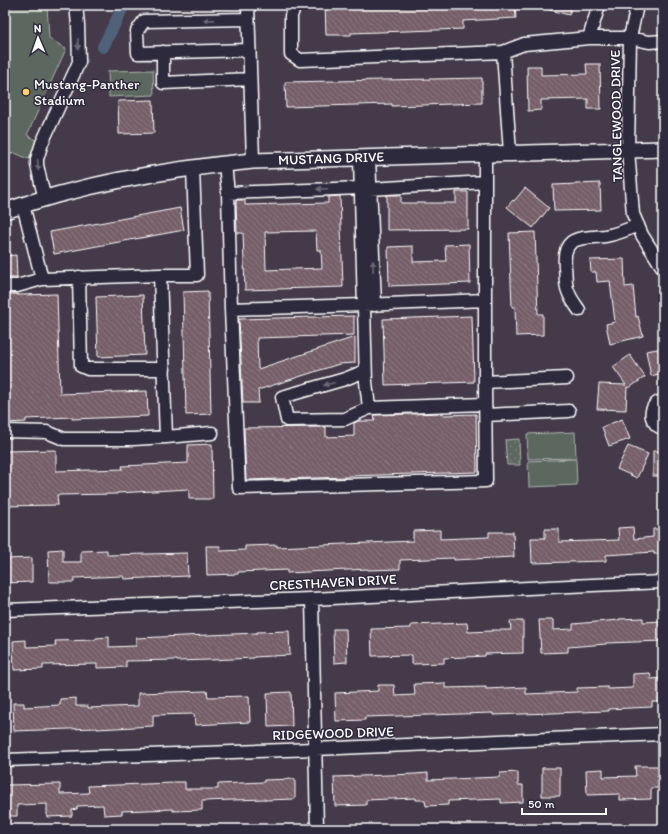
<svg xmlns="http://www.w3.org/2000/svg" width="668" height="834" font-family="Itim,sans-serif">
  <defs>
    <pattern id="park-dots" width="8" height="8" patternUnits="userSpaceOnUse"><rect width="8" height="8" fill="#5b685e"/><path d="M2 2h.1M6 6h.1" fill="none" stroke="#747f76" stroke-width="1.8" stroke-linecap="round"/></pattern>
    <pattern id="building-back-hatch" width="6" height="6" patternUnits="userSpaceOnUse"><rect width="6" height="6" fill="#765e69"/><path d="M-1 5l2 2M0 0l6 6M5-1l2 2" fill="none" stroke="#8b7680"/></pattern>
  </defs>
  <rect width="100%" height="100%" fill="#443a4a"/>
  <filter id="ink" filterUnits="userSpaceOnUse"><feTurbulence type="fractalNoise" baseFrequency=".025" numOctaves="2"/><feDisplacementMap in="SourceGraphic" scale="8" xChannelSelector="R" yChannelSelector="G"/><feConvolveMatrix kernelMatrix="1 2 1 2 8 2 1 2 1" color-interpolation-filters="sRGB"/></filter>
  <g filter="url(#ink)">
    <path fill="#5b685e" stroke="#adb4ae" d="M5,5H47L49,38L66,49L27,135L39,142L28,159L13,152L5,160Z
      M153,70L154,95L109,97L108,71Z
      M575,432L576,458L528,459L527,434Z
      M576,459L577,485L529,487L528,461Z"/>
    <path fill="url(#park-dots)" stroke="#adb4ae" d="M519,439L520,465H507L505,440Z"/>
    <g fill="none" stroke-linecap="round" stroke-linejoin="round">
      <path stroke="#4f627a" stroke-width="12" d="M103,47L124,5"/>
    </g>
    <path fill="url(#building-back-hatch)" stroke="#fff" fill-rule="evenodd" d="M325,5H350L351,7L426,5H515L516,18L463,21V29L351,33V35H326Z
      M544,5H572L569,15L543,8Z
      M586,64H600L601,109H588V99L541,100V110L528,111L527,66H541V75L587,74Z
      M482,78V103L392,106V104L286,107L285,82Z
      M153,100L154,133L119,134L118,101Z
      M600,183L601,210L554,211L553,185Z
      M525,188L549,208L533,228L507,207L513,200L514,201Z
      M456,192H468V229L387,230V195H401V203H456Z
      M340,196L343,287L245,290L243,233H237L236,200H245V205L328,203V197ZM316,231L317,250H321L322,268L266,270L265,232Z
      M180,208L184,230L54,254L50,232Z
      M535,232L538,314H543V335L516,336L515,307H512L509,233Z
      M469,244L470,283L389,286L388,247L413,246V262L446,261L445,245Z
      M16,255L17,278H5V256Z
      M624,259L625,287L633,286L636,317L638,316L643,336L610,344L606,324L615,322L610,281L597,282L596,272H591L590,260Z
      M208,291L211,414L186,415L183,292Z
      M17,294V295H21L57,294L60,394L147,391L148,416L72,419V417L26,419V422L5,423V294Z
      M143,295L145,355L98,357L96,297Z
      M354,316V335L257,338L258,369L355,337V363L339,364L258,390L259,403H243L239,319Z
      M472,316L474,382L385,385L383,319Z
      M663,348V373L651,376L646,351Z
      M630,355L645,377L629,388L627,387L626,410L597,409L599,384L626,385L613,367Z
      M443,413V415L476,414L477,472L348,476V477L246,480L244,428L326,427V437L354,436V423L358,421H375L374,415Z
      M622,419L630,439L609,446L602,427Z
      M212,444L213,499H189V489L117,493V494L57,495L58,505L5,506V451L56,450V471L123,469L122,466L188,463V445Z
      M628,446L648,454L637,478L617,469Z
      M653,451H663V476H653Z
      M633,527L634,539L653,537V529H663V554H654V552L606,555V561L532,563L531,538H545V529H559V542L619,540L618,528Z
      M440,530V539L489,537V532H513L514,557L454,560V558L400,560V569L368,570V569L287,573V570L238,572V574L207,575L206,546H220V551L245,550V546L277,545V547L413,541V531Z
      M63,549V562H81V551L107,550V555L187,553L188,576L124,579L123,576L74,578V582H49L48,550Z
      M32,558V582L5,583V559Z
      M643,618V622L663,621V641L606,643V644L568,647V652L541,653L539,620H553V630L573,629V624L619,620V619Z
      M510,621H523V653L485,654V656L444,658V663L412,664V655L372,656L371,629L411,628V625L467,623L468,632L492,631V630H511Z
      M333,629H346L347,662L334,663Z
      M289,631L290,655L254,657V658L210,660L177,661V660L126,661V667L97,668V664L43,665V669L14,670L13,641L26,640V647L56,646L55,641L96,640V638L109,637V647L136,646V638L257,633V632Z
      M650,673L651,679L663,678V702H652V707L609,709V711L493,715V713L365,717V720L336,721L335,693L378,691V685H394L395,696L415,695L414,684L445,683V688L486,687V689L526,687V694L577,692V688L608,687V689L633,688V674Z
      M207,691L208,697L249,696L250,722L195,725L194,714L153,715V726L97,729V728L14,731L13,703H24V707L60,705V699L76,698V706H88V708L138,706V693Z
      M291,692L292,726L268,727L267,693Z
      M635,766H663V788H651V799L620,800V794L587,795L586,770L603,769V777L636,776Z
      M542,768H560V796H542Z
      M518,772V785H523V802L501,803V799L448,801V805L426,806L425,800H416V798L366,800V805L335,806L334,777L415,774L428,773V780L500,777V773Z
      M295,779V799L265,800V799L202,801V810L173,811V809L122,811V814L104,815L103,805L77,806V809L72,810V816L47,817V804L17,805V816H5V785L60,784V794L89,793L88,786L173,783V782H185V789H218V784L264,782V780Z"/>
    <g fill="none" stroke-linecap="round" stroke-linejoin="round">
      <g stroke="#fff" stroke-width="15">
        <path id="minor" d="M248,5L253,161
          M295,5L291,16V54L300,60L503,52L524,44L589,38H630L649,42L663,41
          M637,5L630,38L628,150L633,214L642,235L663,268
          M248,19L144,21L137,31L138,53L249,50
          M589,38L599,5
          M163,52V83L250,79
          M503,52L510,153
          M360,157L366,382L369,408L485,404
          M369,157L375,305
          M225,164L228,193L231,309L239,488L486,481L485,382V154
          M228,193L361,188L370,189L485,182
          M45,199L41,183L37,165V159L42,143L75,71L79,62L78,25L76,5
          M23,205L42,279
          M160,275H197L193,168
          M79,277L81,366L88,369H164
          M5,286H17L42,279L160,275L166,437L133,439H64L47,432L5,431
          M231,309L364,305L485,300
          M579,310C575,304 570,298 568,291C565,285 566,274 565,267C562,234 581,239 605,236C617,234 627,230 638,225
          M365,371L345,379L282,397L287,420L345,419L369,408
          M485,382L567,378
          M663,401C662,401 658,402 657,403C647,411 652,426 663,428
          M486,415L569,411
          M166,437L212,433
          M312,599L317,829
          M5,610L312,599L569,586L663,582
          M5,760L315,749L663,734"/>
      </g>
      <g stroke="#fff" stroke-width="18">
        <path id="major" d="M5,211C85,183 169,169 253,161L663,149"/>
      </g>
      <use href="#minor" stroke="#2f2a3d" stroke-width="12"/>
      <use href="#major" stroke="#2f2a3d" stroke-width="15"/>
    </g>
    <defs><path id="oneway-solid" d="M-6-.8H1V-3.2L6.5 0L1 3.2V.8H-6Z"/></defs>
    <g fill="#6d6a77">
      <use href="#oneway-solid" transform="translate(209 20) rotate(179)"/>
      <use href="#oneway-solid" transform="translate(78 44) rotate(88)"/>
      <use href="#oneway-solid" transform="translate(38 165) rotate(85)"/>
      <use href="#oneway-solid" transform="translate(322 189) rotate(178)"/>
      <use href="#oneway-solid" transform="translate(373 266) rotate(-92)"/>
      <use href="#oneway-solid" transform="translate(329 384) rotate(165)"/>
    </g>
  </g>
  <circle fill="#ffd166" stroke="#2f2a3d" stroke-width="1.5" cx="26" cy="92" r="4"/>
  <g text-anchor="middle" stroke-width="3" stroke-linejoin="round" paint-order="stroke">
    <g font-size="14" fill="#fff" stroke="#2f2a3d" text-anchor="start">
      <text x="34" y="89">Mustang-Panther<tspan x="34" dy="16">Stadium</tspan></text>
    </g>
    <g font-size="14" fill="#fff" stroke="#2f2a3d">
      <text transform="translate(616 116) rotate(-91)" y="5">TANGLEWOOD DRIVE</text>
      <text transform="translate(331 158) rotate(-2)" y="5">MUSTANG DRIVE</text>
      <text transform="translate(333 582) rotate(-3)" y="5">CRESTHAVEN DRIVE</text>
      <text transform="translate(333 733) rotate(-2)" y="5">RIDGEWOOD DRIVE</text>
    </g>
  </g>
  <rect width="668" height="834" fill="none" stroke="#2f2a3d" stroke-width="20"/>
  <rect x="10" y="10" width="648" height="814" fill="none" stroke="#fff" stroke-width="1.5" filter="url(#ink)"/>
  <g transform="translate(38 38) rotate(358)" stroke="#2f2a3d" stroke-width="3" paint-order="stroke">
  <path d="M0-3L7 15L0 10L-7 15Z" fill="#ffffff"/>
  <text y="-6" font-size="11" font-weight="bold" text-anchor="middle" fill="#ffffff">N</text>
  </g>
  <path d="M522 808v6h84v-6" fill="none" stroke="#ffffff" stroke-width="2"/>
  <text x="528" y="808" font-size="12" fill="#ffffff" stroke="#2f2a3d" stroke-width="3" paint-order="stroke">50 m</text>
</svg>
